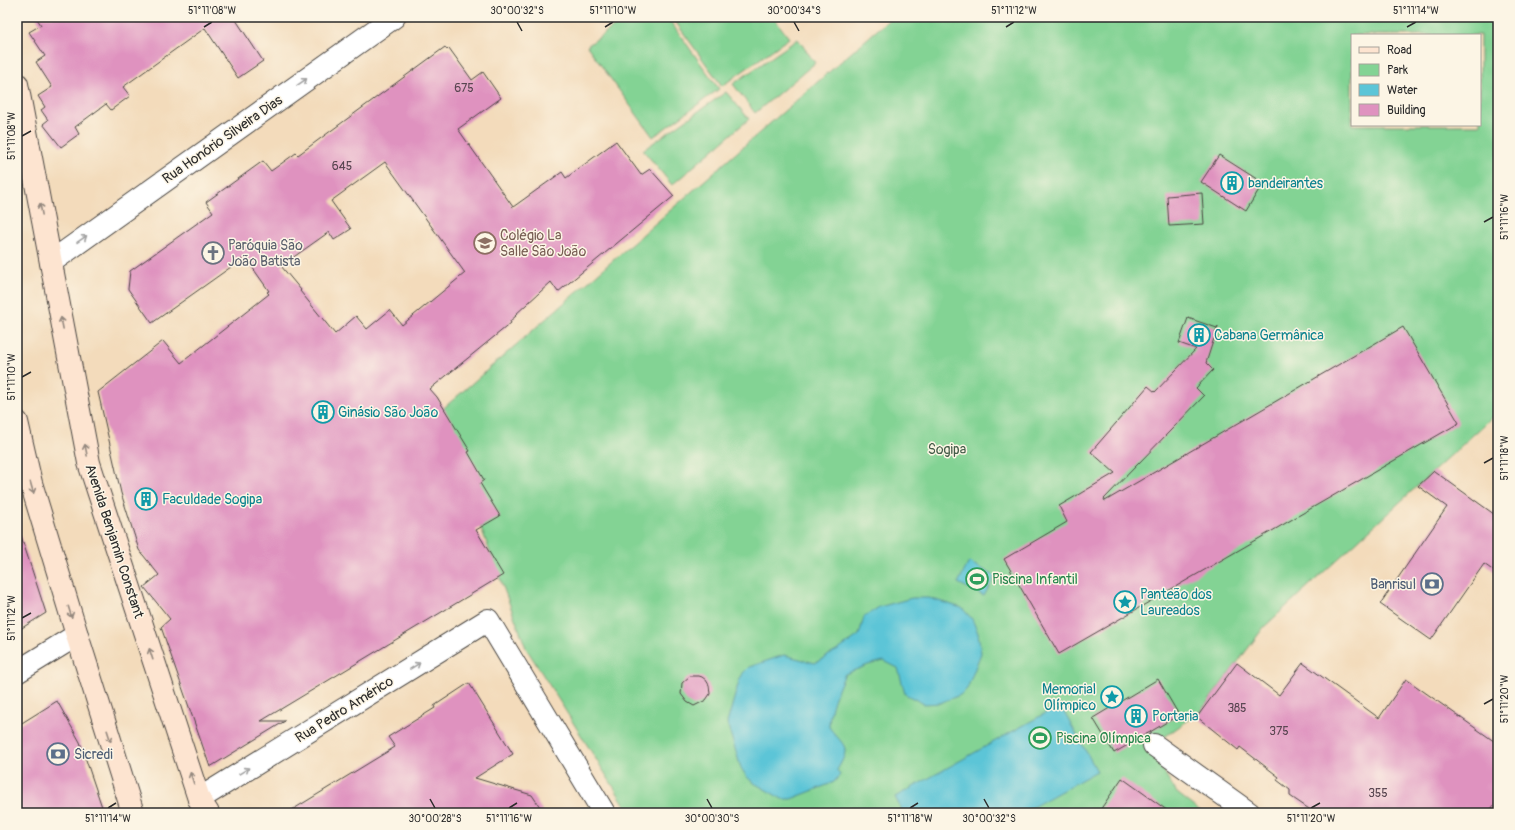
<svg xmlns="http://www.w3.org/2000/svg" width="1515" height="830" font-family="Pangolin,sans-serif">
  <rect width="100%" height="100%" fill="#fcf5e5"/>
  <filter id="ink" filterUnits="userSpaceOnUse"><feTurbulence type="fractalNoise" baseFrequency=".025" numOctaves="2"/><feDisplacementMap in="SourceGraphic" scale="8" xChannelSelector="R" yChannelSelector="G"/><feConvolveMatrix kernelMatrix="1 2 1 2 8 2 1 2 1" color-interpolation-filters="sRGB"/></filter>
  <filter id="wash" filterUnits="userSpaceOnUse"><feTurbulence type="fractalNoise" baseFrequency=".012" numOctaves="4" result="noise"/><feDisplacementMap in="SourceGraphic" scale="16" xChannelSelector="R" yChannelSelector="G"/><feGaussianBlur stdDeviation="0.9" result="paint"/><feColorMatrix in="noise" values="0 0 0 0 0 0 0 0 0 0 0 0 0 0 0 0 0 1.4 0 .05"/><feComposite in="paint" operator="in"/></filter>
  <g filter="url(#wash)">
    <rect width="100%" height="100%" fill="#f3dbbb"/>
    <path fill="#83d394" stroke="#577f60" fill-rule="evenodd" d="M627,17H667L719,89L653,137L587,46Z
      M672,17H773L789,38L722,86Z
      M892,17H1498V412L1264,627L1201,711L1149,748L1177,793L1203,813H630L526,648L438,413ZM1352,35H1480V125H1352Z
      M798,39L815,63L755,113L733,84Z
      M726,92L749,119L672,185L643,150Z"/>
    <path fill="#5bc5d7" stroke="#437881" d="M969,562L995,576L984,596L958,583Z
      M912,598H929L962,608L972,619L978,633L981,653L967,689L960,695L940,703L924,704L905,694L898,668L884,661L868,665L845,674C837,691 829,709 829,727C844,747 852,745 837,770L840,775L834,782L827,785L791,799H782L754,783L747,777L741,768L727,723L739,681L743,673L749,667L784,655L815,663L838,650L859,635L864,617L879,607Z
      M1060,705L1097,771L1022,813H903L895,797Z"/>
    <g id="blocks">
      <path fill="#df92bf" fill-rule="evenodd" d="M36,17H234L263,61L238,78L205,28L123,87L130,96L111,110L106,104L75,127L79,134L61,147L43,124L48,120L41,110L45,107L38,96L52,87L36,62L45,56L29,32L41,25Z
        M445,47L447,50L449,48L472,80L483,72L501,98L458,129L513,207L562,172L566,178L616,141L641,175L650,169L674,196L558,292L551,282L515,315L516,316L510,321L511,323L430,389L437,397L470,451L468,452L484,480L480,483L500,516L476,530L503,575L261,721H285L210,767L161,627L170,619L144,587L159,575L139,550L121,493L98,392L163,341L181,363L269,294L267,292L269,291L245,257L152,323L128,289L130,271L213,212L206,202L263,161L271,171L296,153L298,155ZM385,162L465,273L402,325L390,310L367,329L356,316L335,334L300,291L301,290L281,266L329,232L334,240L351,229L331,201Z
        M1219,155L1263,183L1246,211L1201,182Z
        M1202,193L1204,224L1169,226L1167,196Z
        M1188,318L1217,328L1218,326L1206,363L1213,370L1196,388L1204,396L1104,499L1105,501L1403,327L1459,423L1059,654L1004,559L1067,522L1059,506L1115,473L1091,452L1148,386L1155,392L1196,349L1179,343Z
        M1434,471L1498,517V574L1484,564L1431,640L1380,604L1447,507L1418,486Z
        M21,536L46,613L17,631V537Z
        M1237,663L1279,695L1303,663L1379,718L1406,679L1498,744V800L1488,813H1315L1290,796V790L1277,780L1279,777L1240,747L1238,750L1197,717Z
        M690,676H699L702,677L706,680L709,685L710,694L706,700L694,706L687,702L681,694L682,683Z
        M1158,679L1179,715L1114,753L1093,718Z
        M469,683L513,754L475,778L532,795L544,813H287L395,747L388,737L435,708L434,706Z
        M57,701L80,742L104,813H17V726Z
        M1122,778L1171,813H1098Z"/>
    </g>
  </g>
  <g filter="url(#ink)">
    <use href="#blocks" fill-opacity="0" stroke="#494541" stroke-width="1"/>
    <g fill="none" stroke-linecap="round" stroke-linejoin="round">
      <g stroke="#494541" stroke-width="24">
        <path id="minor" d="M51,262L394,17
          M17,672L77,635
          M1154,745L1249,813
          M199,799L488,620L604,813"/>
      </g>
      <g stroke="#494541" stroke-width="24">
        <path id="secondary" d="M17,84L89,463L199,799L208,813
          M17,422L31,483L77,635L133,813"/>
      </g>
      <use href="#minor" stroke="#fff" stroke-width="22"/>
      <use href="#secondary" stroke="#fde4d0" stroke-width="22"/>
    </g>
    <defs><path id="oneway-shaft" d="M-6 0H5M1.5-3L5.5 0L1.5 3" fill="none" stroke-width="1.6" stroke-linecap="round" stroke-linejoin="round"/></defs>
    <g stroke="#a0a0a0">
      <use href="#oneway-shaft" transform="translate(302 82) rotate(-35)"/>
      <use href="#oneway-shaft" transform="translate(82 239) rotate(-35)"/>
      <use href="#oneway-shaft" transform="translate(415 666) rotate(-32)"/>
      <use href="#oneway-shaft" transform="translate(244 771) rotate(-32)"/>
    </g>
    <g stroke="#94887e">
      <use href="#oneway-shaft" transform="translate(41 209) rotate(-101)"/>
      <use href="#oneway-shaft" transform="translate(62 323) rotate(-101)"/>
      <use href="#oneway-shaft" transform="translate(86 450) rotate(-101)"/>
      <use href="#oneway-shaft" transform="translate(32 488) rotate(74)"/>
      <use href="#oneway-shaft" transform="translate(70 612) rotate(73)"/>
      <use href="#oneway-shaft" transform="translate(151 654) rotate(-108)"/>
      <use href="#oneway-shaft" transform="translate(109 736) rotate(72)"/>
      <use href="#oneway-shaft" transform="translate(192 778) rotate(-108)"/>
    </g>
  </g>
  <path fill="none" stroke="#2b2b2b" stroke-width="1.5" d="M517,22L522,31M794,22L799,31M204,27L212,22M605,27L613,22M1006,27L1014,22M1407,27L1416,22M22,136L31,131M1484,222L1493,217M22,377L31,372M1484,463L1493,458M22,618L31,613M1484,704L1493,699M430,799L435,808M707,799L712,808M984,799L989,808M108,808L116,803M509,808L517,803M910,808L918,803M1311,808L1320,803"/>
  <defs>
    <g id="building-ring" transform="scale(1.15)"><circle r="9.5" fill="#fcf5e5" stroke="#0f9aa8" stroke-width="1.5"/><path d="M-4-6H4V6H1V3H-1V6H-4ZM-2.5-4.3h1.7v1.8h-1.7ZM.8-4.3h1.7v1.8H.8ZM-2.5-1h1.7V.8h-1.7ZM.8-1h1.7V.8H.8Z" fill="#0f9aa8"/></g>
    <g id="school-ring" transform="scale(1.15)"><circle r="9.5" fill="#fcf5e5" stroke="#8d6e63" stroke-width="1.5"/><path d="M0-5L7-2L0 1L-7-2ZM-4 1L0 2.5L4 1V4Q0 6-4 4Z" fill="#8d6e63"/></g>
    <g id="church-ring" transform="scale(1.15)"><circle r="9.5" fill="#fcf5e5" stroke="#6b7280" stroke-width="1.5"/><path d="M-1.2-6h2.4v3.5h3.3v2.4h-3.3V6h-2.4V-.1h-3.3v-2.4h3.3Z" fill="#6b7280"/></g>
    <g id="stadium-ring" transform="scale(1.15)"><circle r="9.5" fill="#fcf5e5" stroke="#2e9e5b" stroke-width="1.5"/><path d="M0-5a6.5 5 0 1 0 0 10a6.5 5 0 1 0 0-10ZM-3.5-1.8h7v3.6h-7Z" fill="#2e9e5b"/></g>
    <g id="bank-ring" transform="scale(1.15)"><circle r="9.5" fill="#fcf5e5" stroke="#5c6f8a" stroke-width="1.5"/><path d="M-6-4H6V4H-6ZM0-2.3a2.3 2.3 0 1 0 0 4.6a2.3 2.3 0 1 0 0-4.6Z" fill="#5c6f8a"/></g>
    <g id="sight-ring" transform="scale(1.15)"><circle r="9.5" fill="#fcf5e5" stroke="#0f9aa8" stroke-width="1.5"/><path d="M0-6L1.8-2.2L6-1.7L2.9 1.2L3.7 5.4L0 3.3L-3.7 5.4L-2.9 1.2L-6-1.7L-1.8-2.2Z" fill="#0f9aa8"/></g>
  </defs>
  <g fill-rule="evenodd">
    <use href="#building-ring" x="1232" y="183"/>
    <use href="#school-ring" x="485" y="243"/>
    <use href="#church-ring" x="213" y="253"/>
    <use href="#building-ring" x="1199" y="335"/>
    <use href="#building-ring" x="323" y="412"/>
    <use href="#building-ring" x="146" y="499"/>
    <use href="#stadium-ring" x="977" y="579"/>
    <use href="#bank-ring" x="1432" y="584"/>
    <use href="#sight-ring" x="1125" y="602"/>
    <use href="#sight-ring" x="1112" y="697"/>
    <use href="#building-ring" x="1136" y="716"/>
    <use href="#stadium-ring" x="1040" y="738"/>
    <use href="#bank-ring" x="58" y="754"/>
  </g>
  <g text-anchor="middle" stroke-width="3" stroke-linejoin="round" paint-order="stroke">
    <g font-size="12" fill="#584550">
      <text x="464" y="92">675</text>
      <text x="342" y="170">645</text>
      <text x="1237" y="712">385</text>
      <text x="1279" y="735">375</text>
      <text x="1378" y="797">355</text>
    </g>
    <g font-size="14" fill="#2b2b2b" stroke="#fcf5e5">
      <text transform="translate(222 139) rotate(-35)" y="5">Rua Honório Silveira Dias</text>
      <text transform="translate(115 541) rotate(72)" y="5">Avenida Benjamin Constant</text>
      <text transform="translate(344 709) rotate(-32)" y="5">Rua Pedro Américo</text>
    </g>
    <g font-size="14" fill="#0d838f" stroke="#fcf5e5" text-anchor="start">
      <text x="1248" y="188">bandeirantes</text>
      <text x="1214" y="340">Cabana Germânica</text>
      <text x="338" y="417">Ginásio São João</text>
      <text x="162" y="504">Faculdade Sogipa</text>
      <text x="1140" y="599">Panteão dos<tspan x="1140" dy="16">Laureados</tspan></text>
      <text x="1096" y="694" text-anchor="end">Memorial<tspan x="1096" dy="16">Olímpico</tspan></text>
      <text x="1152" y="721">Portaria</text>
    </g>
    <g font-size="14" fill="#785e54" stroke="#fcf5e5" text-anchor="start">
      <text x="500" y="240">Colégio La<tspan x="500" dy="16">Salle São João</tspan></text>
    </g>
    <g font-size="14" fill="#5b616d" stroke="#fcf5e5" text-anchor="start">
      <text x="228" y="250">Paróquia São<tspan x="228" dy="16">João Batista</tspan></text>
    </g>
    <g font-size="14" fill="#455d4a" stroke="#fcf5e5">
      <text x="947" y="454">Sogipa</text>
    </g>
    <g font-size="14" fill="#27864d" stroke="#fcf5e5" text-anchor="start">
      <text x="992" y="584">Piscina Infantil</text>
      <text x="1056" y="743">Piscina Olímpica</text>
    </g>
    <g font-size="14" fill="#4e5e75" stroke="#fcf5e5" text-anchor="end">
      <text x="1416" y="589">Banrisul</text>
      <text x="74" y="759" text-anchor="start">Sicredi</text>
    </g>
  </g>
  <rect width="1515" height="830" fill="none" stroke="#fcf5e5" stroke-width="44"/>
  <rect x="1351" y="34" width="130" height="92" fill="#fcf5e5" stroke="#a8a49b"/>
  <rect x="1359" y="47" width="20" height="6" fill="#fde4d0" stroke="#a8a49b"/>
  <text x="1387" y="54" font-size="12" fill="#2b2b2b">Road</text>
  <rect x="1359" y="64" width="20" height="12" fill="#83d394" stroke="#a8a49b"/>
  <text x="1387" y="74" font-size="12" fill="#2b2b2b">Park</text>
  <rect x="1359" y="84" width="20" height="12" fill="#5bc5d7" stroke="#a8a49b"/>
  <text x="1387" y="94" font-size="12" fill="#2b2b2b">Water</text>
  <rect x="1359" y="104" width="20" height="12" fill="#df92bf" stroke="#a8a49b"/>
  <text x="1387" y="114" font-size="12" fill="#2b2b2b">Building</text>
  <rect x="22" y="22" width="1471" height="786" fill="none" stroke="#2b2b2b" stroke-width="1.5"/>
  <g font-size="10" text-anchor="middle" fill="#2b2b2b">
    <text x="212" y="14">51°11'08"W</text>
    <text x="517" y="14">30°00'32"S</text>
    <text x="613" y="14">51°11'10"W</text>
    <text x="794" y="14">30°00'34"S</text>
    <text x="1014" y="14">51°11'12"W</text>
    <text x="1416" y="14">51°11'14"W</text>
    <text transform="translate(11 136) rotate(-90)" y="4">51°11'08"W</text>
    <text transform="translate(1504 217) rotate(-90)" y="4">51°11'16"W</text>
    <text transform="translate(11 377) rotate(-90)" y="4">51°11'10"W</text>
    <text transform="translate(1504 458) rotate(-90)" y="4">51°11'18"W</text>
    <text transform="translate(11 618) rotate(-90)" y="4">51°11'12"W</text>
    <text transform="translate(1504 699) rotate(-90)" y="4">51°11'20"W</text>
    <text x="108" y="822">51°11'14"W</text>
    <text x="435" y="822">30°00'28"S</text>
    <text x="509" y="822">51°11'16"W</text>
    <text x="712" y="822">30°00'30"S</text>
    <text x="910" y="822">51°11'18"W</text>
    <text x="989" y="822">30°00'32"S</text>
    <text x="1311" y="822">51°11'20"W</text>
  </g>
</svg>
